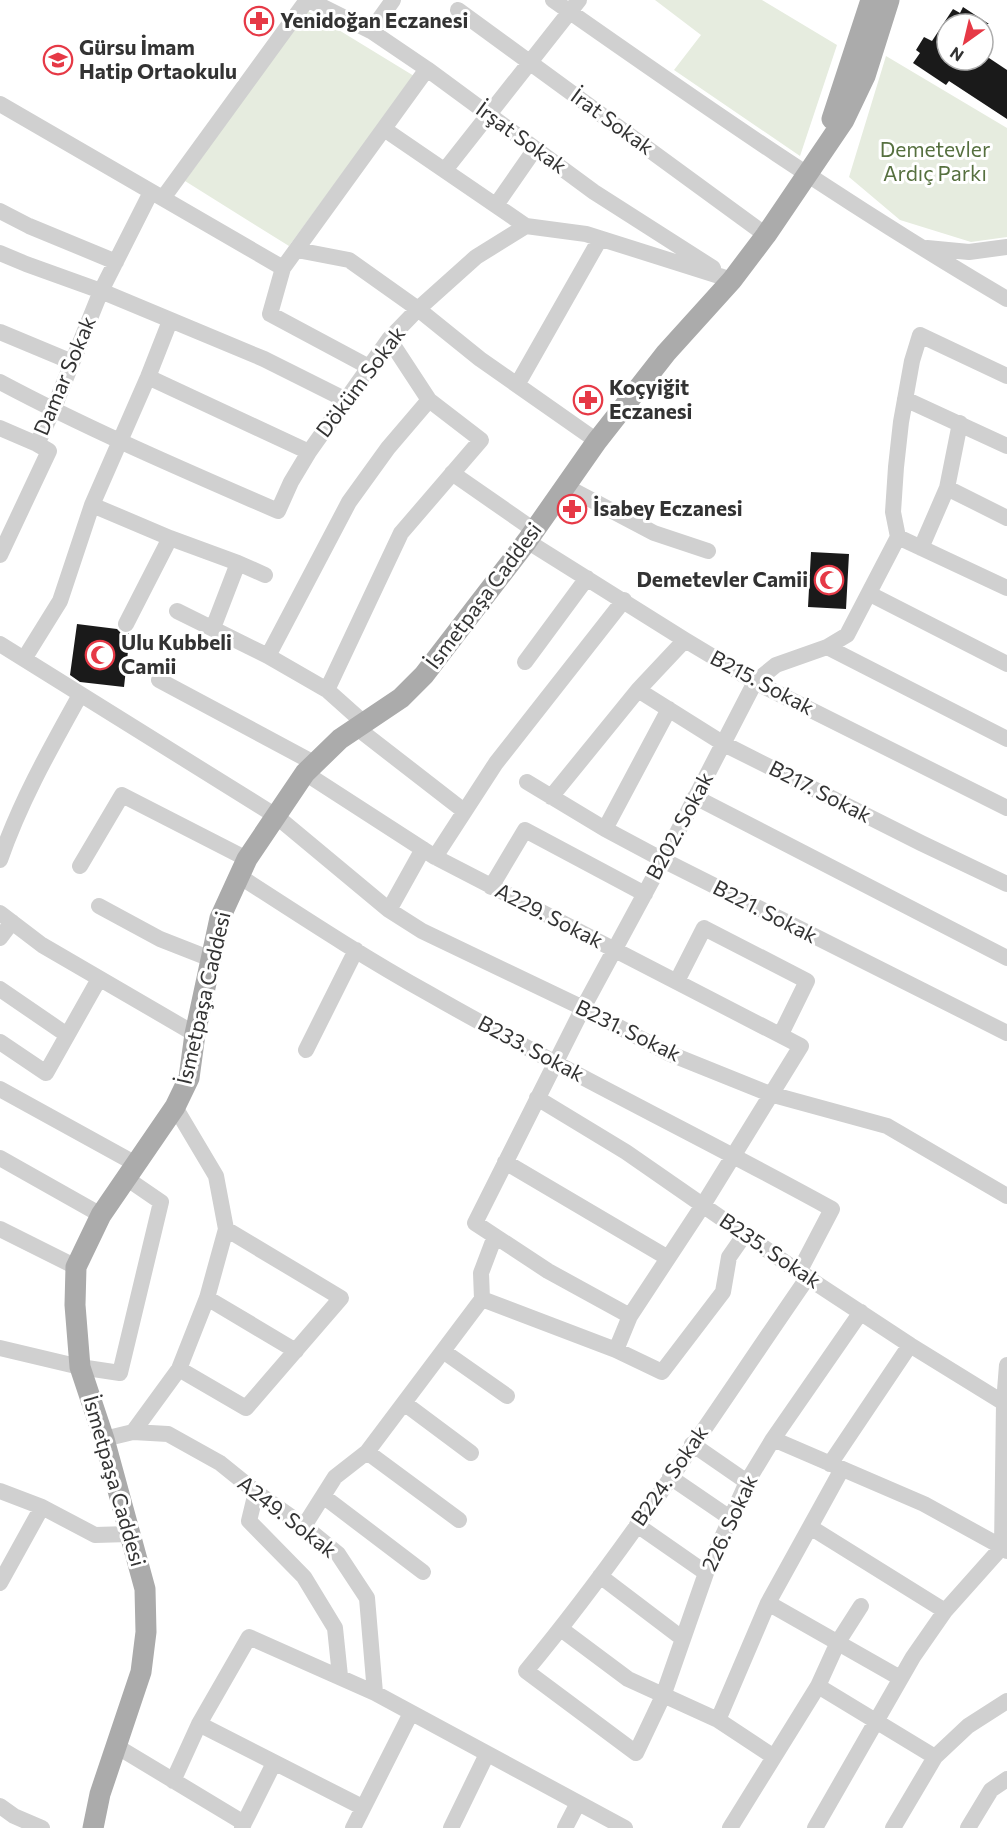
<svg xmlns="http://www.w3.org/2000/svg" width="1007" height="1828" font-family="Commissioner,sans-serif">
  <rect width="100%" height="100%" fill="#fff"/>
  <path fill="#e6ecdf" d="M655,0H762L837,45L800,156L674,70L701,35Z
    M306,10L414,76L289,246L185,181Z
    M886,56L1007,128V237L971,242L900,220L849,177Z"/>
  <path fill="#1a1a1a" d="M963,7L989,24H947V60H983V54L1007,70V119L949,81L946,85L913,63L920,53L916,50L924,37L932,41L953,9L960,13Z
    M811,552L849,554L846,609L808,607Z
    M77,624L117,629L122,634L130,633L124,687L80,682L70,675Z"/>
  <g fill="none" stroke-linecap="round" stroke-linejoin="round">
    <path stroke="#d0d0d0" stroke-width="16" d="M309,0L371,31L427,69L594,192L713,268
      M553,0C701,104 850,207 1007,299
      M458,10L766,235
      M371,31L393,0
      M0,104L283,268
      M384,129L526,226
      M445,170L579,0
      M163,198L307,0
      M496,205L535,149
      M0,211L29,226L116,262
      M927,248L969,252L1007,247
      M297,250L349,260L418,309L480,359L597,441
      M0,253L26,264L101,291L264,359L346,400
      M0,332L72,362
      M369,367L270,314L283,268L427,69
      M148,377L309,452
      M0,382C90,430 184,470 278,511L291,482L309,452L389,339L418,309L476,257L526,226L586,234L732,280
      M517,385L600,239
      M905,399L1007,446
      M0,428L37,444
      M452,473L534,530
      M565,486L654,533L708,551
      M947,488L1007,518
      M92,505L170,538L238,563L213,628
      M898,537L893,512L896,467L901,422L912,361L920,335L1007,376
      M898,537L1007,588
      M527,541L685,640L755,682L1007,808
      M921,548L947,488L960,423
      M0,555L49,451L37,444L53,410L101,291L151,192
      M238,563L265,575
      M870,594L1007,664
      M177,611L268,656L327,690L364,723
      M126,624L170,538
      M0,644L276,816L389,910L422,931L583,1008L668,1053L770,1094L887,1126L1007,1196
      M827,647L1007,739
      M268,656L349,502L388,448L429,400
      M24,659L60,601L92,505L148,377L170,321
      M525,662L587,578
      M159,680L314,763
      M327,690L401,533L481,440L429,400L389,339
      M638,690L724,744L921,843L1007,884
      M357,728L464,811
      M305,773L435,857L801,1046L703,1205L630,1316L616,1350
      M527,782L605,829L663,860L1007,1033
      M551,797L638,690L685,640
      M695,797L1007,958
      M605,829L669,709
      M435,857L496,763L624,600
      M0,860C20,802 50,749 80,695
      M80,866L122,795L247,859
      M239,876C301,916 363,957 428,993C560,1069 698,1135 832,1209L799,1272
      M491,887L525,830L645,894
      M99,906L160,939L211,959
      M389,910L423,849
      M0,913L42,945L195,1034
      M0,938L12,922
      M677,981L704,928L807,981L781,1034
      M0,989L67,1035
      M0,1042L46,1073L99,979
      M306,1050L356,950
      M0,1089L136,1164
      M537,1098L626,1152L799,1272L910,1345L1004,1403
      M0,1158L101,1215
      M505,1162L668,1258
      M0,1229L76,1267
      M808,1277C716,1410 629,1547 526,1671L636,1753L663,1696L706,1573L747,1482L773,1439L861,1312
      M207,1298L296,1351
      M482,1299L616,1350L662,1372L723,1292L729,1257L745,1234
      M482,1299L481,1273L495,1236
      M630,1316L548,1271L475,1223L583,1008L663,860L755,682L776,665L827,647L847,635L898,537
      M0,1348L80,1367L120,1373L161,1202L126,1178
      M443,1351L507,1396
      M179,1369L246,1408L341,1298L226,1229
      M404,1403L471,1453
      M133,1432L179,1369L207,1298L226,1229L216,1176L175,1107
      M104,1439L133,1432L168,1434L220,1463L256,1492L304,1526L338,1554L367,1598L375,1693
      M773,1439L924,1504L1002,1547L1007,1551
      M692,1444L747,1482
      M367,1452L459,1520
      M830,1464L910,1345
      M670,1477L730,1518
      M0,1491L42,1507L95,1535L129,1534
      M256,1492L249,1521L304,1577L335,1628L340,1676
      M323,1496L423,1572
      M637,1525L706,1573
      M304,1526L335,1477L367,1452L482,1299
      M810,1527L945,1611
      M600,1576L683,1639
      M0,1583L42,1507
      M768,1603L900,1678
      M561,1629L628,1679L718,1720L774,1757
      M818,1686L935,1757
      M718,1720L768,1603L842,1469
      M199,1724L362,1807
      M116,1746L244,1823L242,1828
      M173,1781L199,1724L249,1637L375,1693L625,1828
      M0,1806L14,1816L42,1828
      M244,1823L274,1763
      M353,1828L411,1713
      M451,1828L487,1754
      M565,1828L578,1803
      M730,1828L818,1686L838,1642L861,1606
      M815,1828L913,1657L945,1611L1002,1547L1004,1403L1007,1365
      M893,1828L935,1757L968,1726L1007,1701
      M968,1828L991,1790L1007,1779"/>
    <path stroke="#ababab" stroke-width="21" d="M832,119L871,0
      M93,1828L100,1794L141,1672L146,1632L145,1589L104,1439L80,1367L75,1305L76,1267L101,1215L175,1107L189,1078L195,1034L220,918L247,859L305,773L340,739L401,698L424,675L527,541L597,441L666,353L732,280L766,235L844,120L865,76L889,0"/>
  </g>
  <defs>
    <g id="pharmacy-ring" transform="scale(1.5)"><circle r="9.5" fill="#fff" stroke="#e63946" stroke-width="1.5"/><path d="M-2-6h4v4h4v4h-4v4h-4v-4h-4v-4h4Z" fill="#e63946"/></g>
    <g id="school-ring" transform="scale(1.5)"><circle r="9.5" fill="#fff" stroke="#e63946" stroke-width="1.5"/><path d="M0-5L7-2L0 1L-7-2ZM-4 1L0 2.5L4 1V4Q0 6-4 4Z" fill="#e63946"/></g>
    <g id="mosque-ring" transform="scale(1.5)"><circle r="9.5" fill="#fff" stroke="#e63946" stroke-width="1.5"/><path d="M3.5-4.9A6 6 0 1 0 3.5 4.9A5 5 0 1 1 3.5-4.9Z" fill="#e63946"/></g>
  </defs>
  <g fill-rule="evenodd">
    <use href="#pharmacy-ring" x="259" y="21"/>
    <use href="#school-ring" x="58" y="60"/>
    <use href="#pharmacy-ring" x="588" y="400"/>
    <use href="#pharmacy-ring" x="572" y="509"/>
    <use href="#mosque-ring" x="829" y="580"/>
    <use href="#mosque-ring" x="100" y="655"/>
  </g>
  <g text-anchor="middle" stroke-width="6" stroke-linejoin="round" paint-order="stroke">
    <g font-size="21" font-weight="bold" fill="#333" stroke="#fff" text-anchor="start">
      <text x="280" y="28">Yenidoğan Eczanesi</text>
      <text x="79" y="55">Gürsu İmam<tspan x="79" dy="24">Hatip Ortaokulu</tspan></text>
      <text x="609" y="395">Koçyiğit<tspan x="609" dy="24">Eczanesi</tspan></text>
      <text x="593" y="516">İsabey Eczanesi</text>
      <text x="808" y="587" text-anchor="end">Demetevler Camii</text>
      <text x="121" y="650">Ulu Kubbeli<tspan x="121" dy="24">Camii</tspan></text>
    </g>
    <g font-size="21" fill="#333" stroke="#fff">
      <text transform="translate(612 122) rotate(36)" y="7">İrat Sokak</text>
      <text transform="translate(521 138) rotate(36)" y="7">İrşat Sokak</text>
      <text transform="translate(65 376) rotate(-67)" y="7">Damar Sokak</text>
      <text transform="translate(361 382) rotate(-53)" y="7">Döküm Sokak</text>
      <text transform="translate(484 596) rotate(-53)" y="7">İsmetpaşa Caddesi</text>
      <text transform="translate(762 683) rotate(28)" y="7">B215. Sokak</text>
      <text transform="translate(820 792) rotate(27)" y="7">B217. Sokak</text>
      <text transform="translate(680 826) rotate(-62)" y="7">B202. Sokak</text>
      <text transform="translate(765 912) rotate(27)" y="7">B221. Sokak</text>
      <text transform="translate(549 916) rotate(27)" y="7">A229. Sokak</text>
      <text transform="translate(204 998) rotate(-77)" y="7">İsmetpaşa Caddesi</text>
      <text transform="translate(628 1031) rotate(26)" y="7">B231. Sokak</text>
      <text transform="translate(531 1049) rotate(28)" y="7">B233. Sokak</text>
      <text transform="translate(770 1251) rotate(34)" y="7">B235. Sokak</text>
      <text transform="translate(670 1476) rotate(-55)" y="7">B224. Sokak</text>
      <text transform="translate(114 1481) rotate(74)" y="7">İsmetpaşa Caddesi</text>
      <text transform="translate(287 1517) rotate(38)" y="7">A249. Sokak</text>
      <text transform="translate(730 1523) rotate(-65)" y="7">226. Sokak</text>
    </g>
    <g font-size="21" fill="#56703f" stroke="#fff">
      <text x="935" y="157">Demetevler<tspan x="935" dy="24">Ardıç Parkı</tspan></text>
    </g>
  </g>
  <g transform="translate(965 42) rotate(214)"><circle r="28" fill="#ffffff" stroke="#adadad" stroke-width="1.5"/>
  <path d="M0-4.5L10 22L0 15L-10 22Z" fill="#e63946"/>
  <text y="-9" font-size="16" font-weight="bold" text-anchor="middle" fill="#333333">N</text>
  </g>
</svg>
